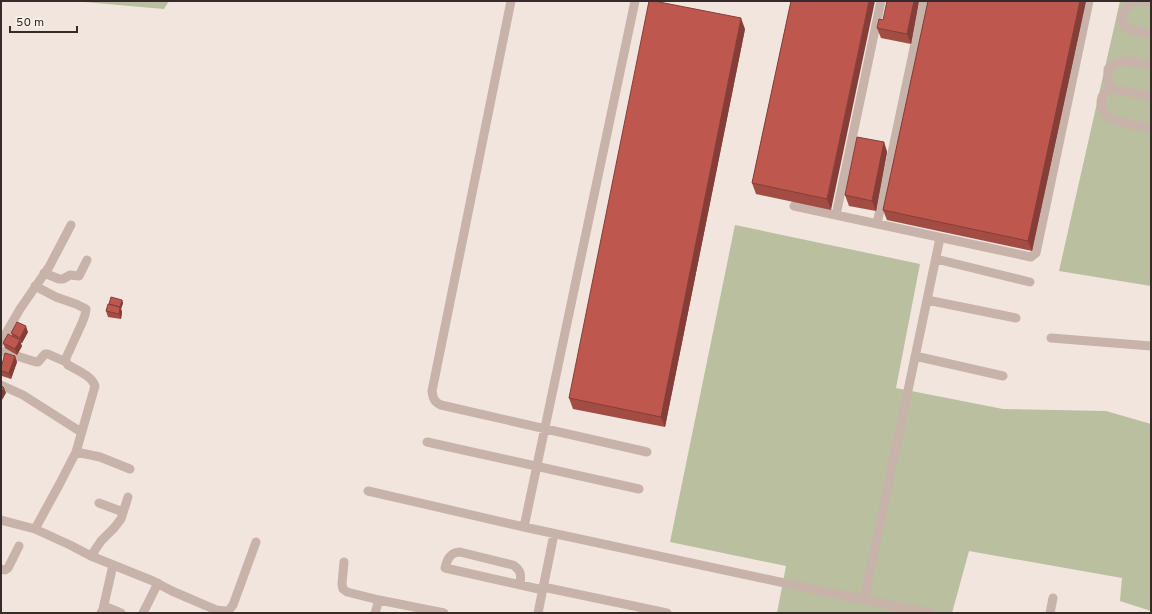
<svg xmlns="http://www.w3.org/2000/svg" width="1152" height="614" font-family="Overpass,sans-serif">
  <rect width="100%" height="100%" fill="#f1e5de"/>
  <path fill="#b9bf9f" d="M73,1H169L164,9Z
    M1120,1H1151V286L1059,271Z
    M735,225L920,264L896,388L1003,409L1106,411L1151,424V611L1120,601L1122,578L969,551L952,613H777L786,566L670,542Z"/>
  <g fill="none" stroke-linecap="round" stroke-linejoin="round">
    <path stroke="#c8b3aa" stroke-width="9" d="M511,1L432,391C433,398 434,402 441,405L647,452
      M1137,1C1127,4 1115,18 1126,27C1132,32 1144,33 1151,34
      M1144,1L1151,3
      M1111,89L1108,80V69C1124,56 1133,62 1151,65
      M1151,96L1111,89C1105,92 1101,95 1101,103C1102,107 1103,112 1106,115C1112,122 1141,126 1151,128
      M794,206L1031,257L1036,253L1089,1
      M836,215L881,1
      M877,224L924,1
      M936,259L1030,282
      M44,273L59,279H63L70,275L79,276L87,260
      M927,300L1016,318
      M1051,338L1151,346
      M1,342L20,309L49,267L71,225
      M1,351L36,362H38L45,354H48L66,362
      M915,356L1003,376
      M1,385L23,395L81,432
      M427,442L639,489
      M76,452L100,457L130,469
      M368,491L524,527L864,600L930,613
      M99,503L123,512
      M1,520L35,529L70,545L91,556L153,581L172,591L216,610L225,611L229,610L233,605L256,542
      M524,527L635,1
      M35,529L59,485L76,452L95,386C92,376 77,370 68,365L66,362V358L82,323L85,315L86,309L76,304L56,297L35,286
      M91,556L101,541L114,528L121,519L128,497
      M344,562L342,584L343,589L347,592L379,600
      M1,569L5,570L8,568L19,546
      M520,585C521,575 522,571 513,565L460,552C450,552 447,560 445,568L543,590
      M543,587L667,613
      M864,600L940,238
      M104,606L121,613
      M101,613L103,609L113,565
      M143,613L158,583
      M375,613L379,600L444,613
      M538,613L554,534
      M1050,613L1053,598"/>
  </g>
  <path fill="#a34c44" d="M791,1L831,210L756,194L752,183Z
    M919,1L911,44L881,38L877,28Z
    M928,1H1086L1032,251L887,220L883,210Z
    M745,29L665,427L573,409L569,398Z
    M884,142L887,152L876,211L849,206L845,195Z
    M122,300L123,303L121,309L122,312L121,319L108,317L106,311L109,304Z
    M28,332L22,343H20L22,346L17,355L5,348L3,343L12,336L11,333Z
    M15,356L17,362L11,379L2,376L1,373V368Z"/>
  <path fill="#853e37" d="M869,1H875L831,210L827,199Z
    M914,1H919L911,44L907,34Z
    M1080,1H1086L1032,251L1028,241Z
    M741,18L745,29L665,427L661,417Z
    M884,142L887,152L876,211L872,201Z
    M122,300L123,303L121,309L122,312L121,319L119,314Z
    M26,326L28,332L22,343L20,338Z
    M20,340L22,346L17,355L15,349Z
    M15,356L17,362L11,379L9,373Z
    M4,388L6,393L2,400L1,393Z"/>
  <path fill="#be584f" stroke="#853e37" d="M649,1H654L741,18L661,417L569,398Z
    M791,1H869L827,199L752,183Z
    M887,1H914L907,34L877,28L879,19L883,20Z
    M928,1H1080L1028,241L883,210Z
    M857,137L884,142L872,201L845,195Z
    M111,297L122,300L120,307L109,304Z
    M108,304L120,307L119,314L106,311Z
    M17,322L26,326L20,338L11,333Z
    M8,334L20,340L15,349L3,343Z
    M5,353L15,356L9,373L1,371V368Z
    M1,385L4,388L1,393Z"/>
  <rect width="1152" height="614" fill="none" stroke="#362b29" stroke-width="4"/>
  <path d="M10 26v6h67v-6" fill="none" stroke="#362b29" stroke-width="2"/>
  <text x="16" y="26" font-size="12" fill="#362b29" stroke="#f9f0ea" stroke-width="3" paint-order="stroke">50 m</text>
</svg>
